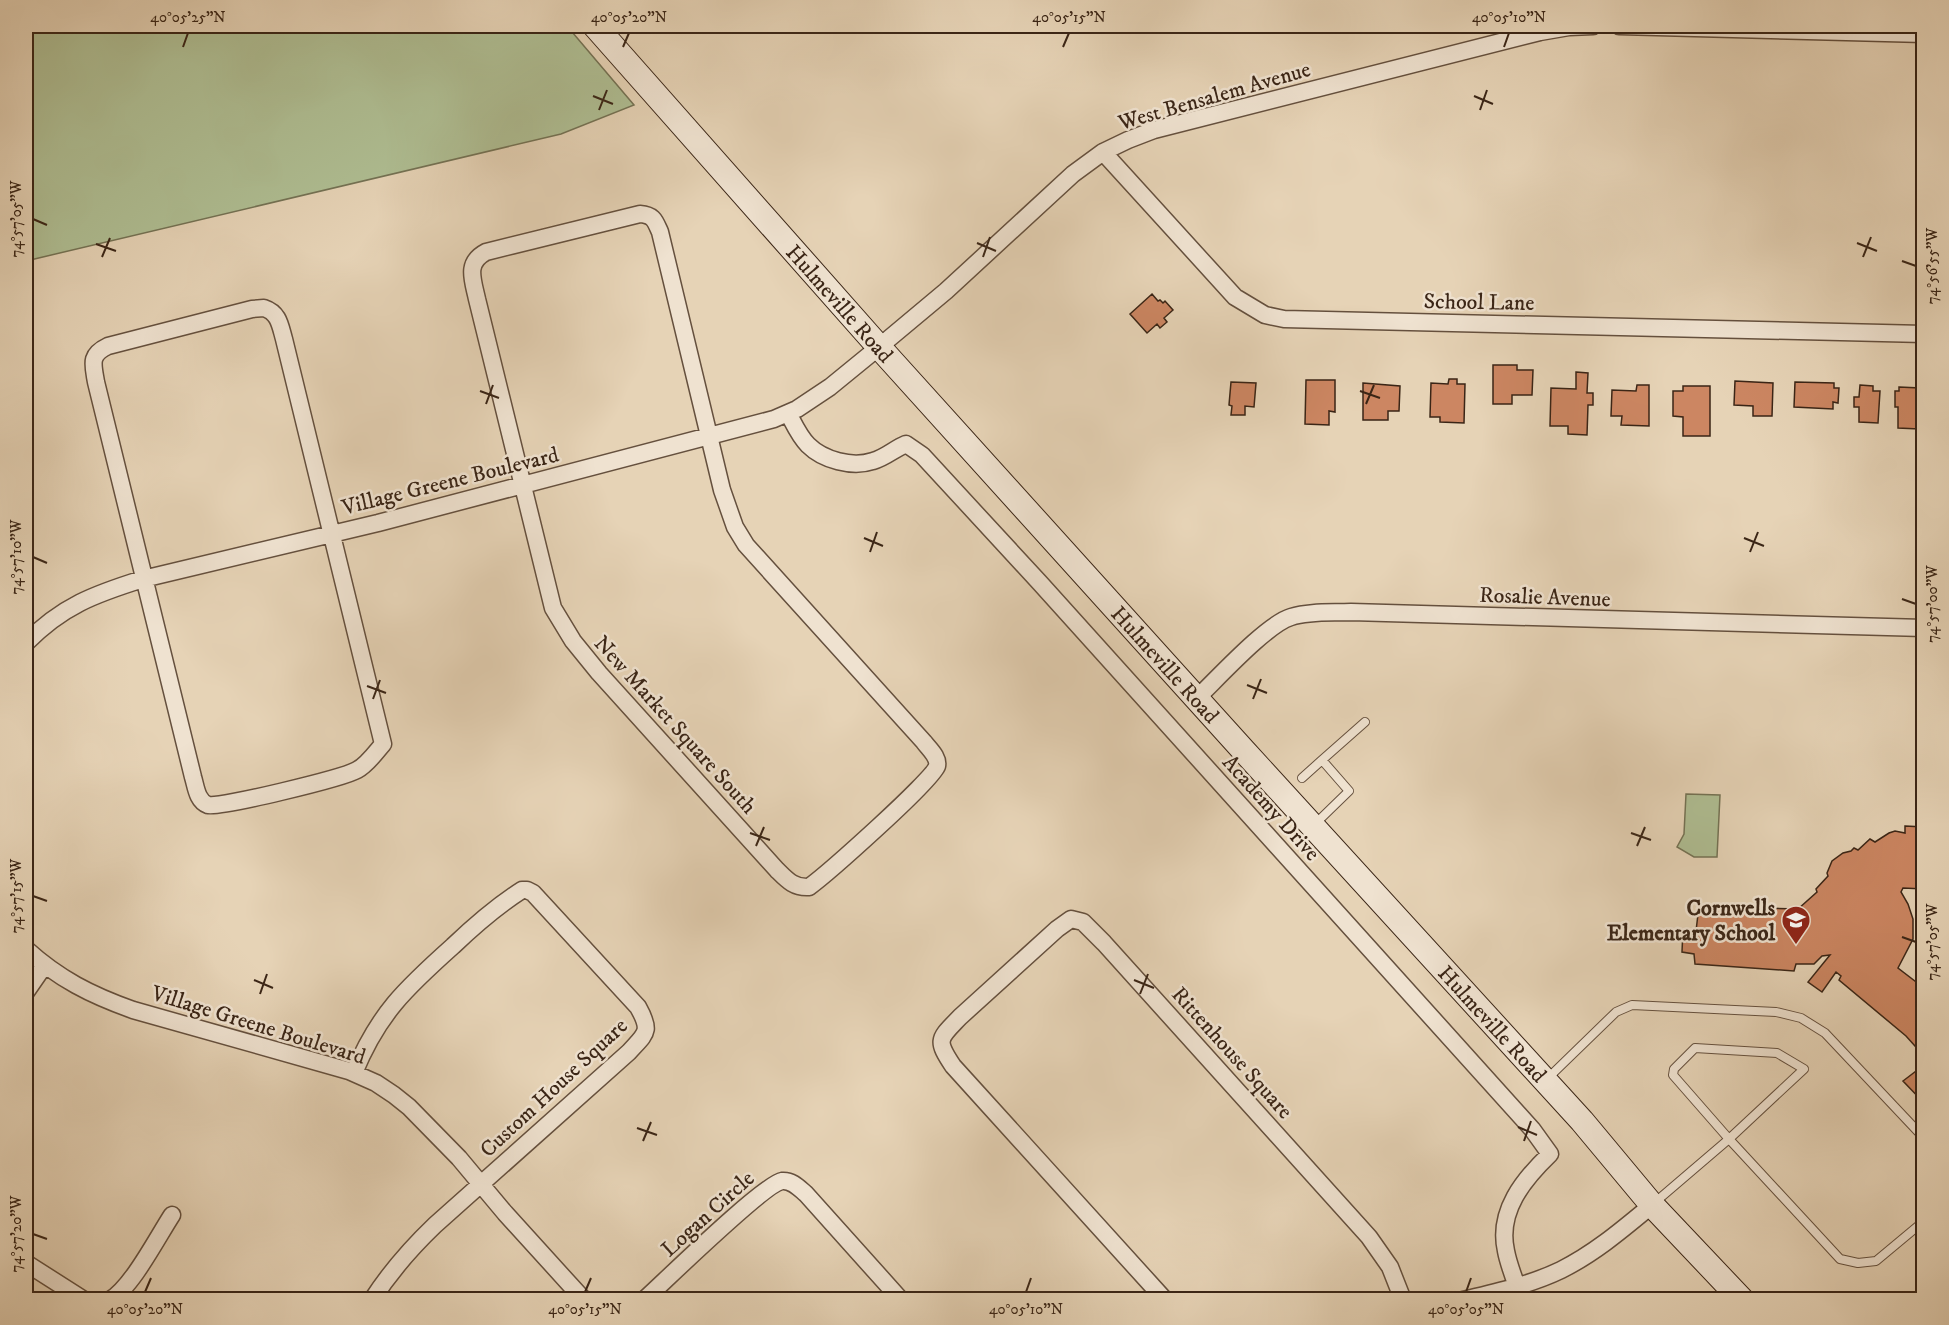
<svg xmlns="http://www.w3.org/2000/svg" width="1949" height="1325" font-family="'IM FELL DW Pica',serif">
  <rect width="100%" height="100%" fill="#e6d3b6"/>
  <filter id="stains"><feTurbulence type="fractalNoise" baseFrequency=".00333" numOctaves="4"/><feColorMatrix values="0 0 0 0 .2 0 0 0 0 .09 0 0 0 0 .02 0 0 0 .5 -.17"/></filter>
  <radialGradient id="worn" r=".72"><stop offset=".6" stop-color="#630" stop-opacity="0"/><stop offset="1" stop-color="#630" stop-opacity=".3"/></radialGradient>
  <path fill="#afbe93" stroke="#747254" stroke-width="1.5" d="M26,26H567L634,105L561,134L26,261Z
    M1686,794L1720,795L1717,857H1694L1677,847L1684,834Z"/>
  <path fill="#cc8662" stroke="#3a2516" stroke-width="1.5" d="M1152,294L1158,301L1160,300L1163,303L1165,301L1173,310L1164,318L1167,322L1160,328L1157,324L1147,333L1130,314Z
    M1493,365H1517V370H1533L1532,395H1512V404H1493Z
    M1576,372L1588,373L1587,393H1593V405H1588L1587,435L1568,434V426H1550L1551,388L1576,389Z
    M1449,379H1457V384H1465L1464,423L1440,422V417H1430L1431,383L1448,384Z
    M1306,380H1335V412L1329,411V425L1305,424Z
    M1735,381L1773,383L1772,416H1753V406L1734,405Z
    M1231,382L1256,383L1254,407L1245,406V415H1231L1232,406L1229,405Z
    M1795,382L1834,383V388H1839L1838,403L1833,402V409L1794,407Z
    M1363,383L1400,386L1399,411H1388V420H1363Z
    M1637,385H1649V426L1621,425L1622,416H1611L1612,390L1636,391Z
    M1860,385L1873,386V391H1880L1878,423L1859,422V407H1854V397H1859Z
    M1683,386H1710V436H1683V417L1673,416V391H1683Z
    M1899,387L1920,388L1919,429L1898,428V407H1895V391H1899Z
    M1905,826L1924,827V889L1903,888L1901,892L1908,904L1913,919V939L1898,968L1924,988V1056L1906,1036L1839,980L1841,976L1836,972L1822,992L1808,982L1830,955L1822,956L1814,964H1796L1794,971L1695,964L1694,954L1682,952L1683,929L1696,931L1699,906L1798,909L1817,892L1816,889L1828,876L1827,873L1832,861L1843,853L1851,851L1854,848L1858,850L1870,839L1875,842L1889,833L1895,831L1905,833Z
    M1924,1065V1103L1903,1081Z"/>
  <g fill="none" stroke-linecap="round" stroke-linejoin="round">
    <g stroke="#65503e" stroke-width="10">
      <path id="service" d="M1322,760L1365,722
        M1302,778L1322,760L1349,791L1314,825
        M1547,1079L1616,1012L1632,1005L1776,1012L1801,1018L1825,1033L1924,1138
        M1653,1204L1729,1139L1804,1069L1777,1053L1695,1048L1674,1069L1673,1075L1729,1139L1840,1259L1858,1263L1876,1261L1924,1221"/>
    </g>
    <g stroke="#65503e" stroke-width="19">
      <path id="minor" d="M1619,26L1924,34
        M1103,152L1235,297L1265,315L1284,319L1924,334
        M640,214C654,215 655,221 660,232L722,490L735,527L746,545L924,742C929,749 939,757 937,766C933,780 827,874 809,887C794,888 787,880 777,870L599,673L573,641L553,608L477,299C473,280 465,263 486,252Z
        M264,308C279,313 280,325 284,339L383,744C376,752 367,765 357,770C343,778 220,808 208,805C197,801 196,787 193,777L96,382C93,364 89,355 108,346L252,309Z
        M788,413C794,424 799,436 808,445C823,460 852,468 873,461C885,458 894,449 906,444L922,455L1040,583L1532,1129L1550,1154C1524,1179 1497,1211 1506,1251C1509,1267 1516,1283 1522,1300
        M26,643C62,606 95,594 143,579L378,523L774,419L797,409L830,387L879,347L946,291L1073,174L1103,152L1128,140L1154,130L1540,32L1569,27L1593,26
        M1197,698C1218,678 1267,624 1291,617C1310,611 1332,613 1351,612L1924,628
        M26,949C59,979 91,995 133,1010L349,1071L376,1083L394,1095L409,1107L459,1158L505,1213L584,1300
        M26,992L44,966
        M354,1073C378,1014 406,988 453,946C474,926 497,906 522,890H527L533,893L638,1007C652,1032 646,1033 629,1052L435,1225C411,1248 390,1272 372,1300
        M26,1263L84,1300
        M110,1300C132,1287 157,1238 172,1215
        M644,1300C665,1281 764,1184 782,1181C792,1180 799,1188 806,1194L901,1300
        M1165,1300L953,1066C935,1039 939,1039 960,1017L1057,929L1071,919L1083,922L1104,943L1369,1237L1390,1267L1403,1300
        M1463,1300C1496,1292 1530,1285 1561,1270C1595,1253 1623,1229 1652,1205"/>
    </g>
    <g stroke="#3a2516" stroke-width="26">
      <g id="secondary">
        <path id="s1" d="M595,26L879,347L1244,751L1582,1121L1652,1205L1742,1300"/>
      </g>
    </g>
    <use href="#service" stroke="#efe2d0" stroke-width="8"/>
    <use href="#minor" stroke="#efe2d0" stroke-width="16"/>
    <use href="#secondary" stroke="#efe2d0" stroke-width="24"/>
  </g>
  <path fill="none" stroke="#3a2516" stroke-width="2" d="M183,47L188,33M623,47L629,33M1063,47L1069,33M1504,47L1509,33M593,96L613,104M1474,96L1493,104M599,110L607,90M1480,110L1487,90M33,219L47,225M977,243L996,251M1857,243L1877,251M96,244L116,251M102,257L110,238M983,257L990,237M1863,257L1871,237M1902,261L1916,266M480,391L499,398M1360,391L1380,398M486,404L493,385M1366,404L1374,385M864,538L883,546M1744,538L1764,546M870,552L877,532M1750,552L1758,532M33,557L47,563M1902,599L1916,604M1247,685L1267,693M367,686L386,693M373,699L380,680M1253,699L1261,679M750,833L770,840M1631,833L1651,840M756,846L764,827M1637,846L1645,827M33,896L47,901M1902,937L1916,942M254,980L273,988M1134,980L1154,988M260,994L267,974M1140,994L1148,974M1518,1127L1537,1135M637,1128L657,1135M643,1141L651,1122M1524,1141L1531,1121M33,1234L47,1239M145,1292L151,1278M585,1292L591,1278M1026,1292L1031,1278M1466,1292L1471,1278"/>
  <defs>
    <g id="school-pin" transform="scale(1.5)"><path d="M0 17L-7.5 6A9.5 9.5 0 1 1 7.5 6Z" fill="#8f2418" stroke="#efe2d0"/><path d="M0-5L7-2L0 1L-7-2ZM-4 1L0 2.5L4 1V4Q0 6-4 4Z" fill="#fff"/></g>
  </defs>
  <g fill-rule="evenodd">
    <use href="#school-pin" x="1796" y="920"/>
  </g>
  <g text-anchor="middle" stroke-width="5" stroke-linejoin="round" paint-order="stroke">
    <g font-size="22" fill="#3a2516" stroke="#efe2d0">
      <text transform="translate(1214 95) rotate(-16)" y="8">West Bensalem Avenue</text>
      <text transform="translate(1479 301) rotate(1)" y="8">School Lane</text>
      <text dy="8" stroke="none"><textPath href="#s1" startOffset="370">Hulmeville Road</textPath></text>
      <text transform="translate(450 480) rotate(-14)" y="8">Village Greene Boulevard</text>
      <text transform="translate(1545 596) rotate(2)" y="8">Rosalie Avenue</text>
      <text dy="8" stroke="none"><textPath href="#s1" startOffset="856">Hulmeville Road</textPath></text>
      <text transform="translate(676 724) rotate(48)" y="8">New Market Square South</text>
      <text transform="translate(1272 807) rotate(48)" y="8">Academy Drive</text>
      <text transform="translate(259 1024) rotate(17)" y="8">Village Greene Boulevard</text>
      <text dy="8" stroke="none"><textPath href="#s1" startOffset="1342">Hulmeville Road</textPath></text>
      <text transform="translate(1233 1052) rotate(48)" y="8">Rittenhouse Square</text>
      <text transform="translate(553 1087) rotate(-43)" y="8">Custom House Square</text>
      <text transform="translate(707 1213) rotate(-42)" y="8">Logan Circle</text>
    </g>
    <g font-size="22" font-weight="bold" fill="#3a2516" stroke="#efe2d0" text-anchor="end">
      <text x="1775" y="915">Cornwells<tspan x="1775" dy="25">Elementary School</tspan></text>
    </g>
  </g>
  <rect width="1949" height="1325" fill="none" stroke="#e6d3b6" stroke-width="66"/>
  <rect x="33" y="33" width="1883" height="1259" fill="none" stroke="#3a2516" stroke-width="2"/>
  <g font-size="15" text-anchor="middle" fill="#3a2516">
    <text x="188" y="22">40°05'25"N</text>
    <text x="629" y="22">40°05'20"N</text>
    <text x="1069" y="22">40°05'15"N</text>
    <text x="1509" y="22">40°05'10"N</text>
    <text transform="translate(16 219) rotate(-90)" y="5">74°57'05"W</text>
    <text transform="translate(1932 266) rotate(-90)" y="5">74°56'55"W</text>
    <text transform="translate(16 557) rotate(-90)" y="5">74°57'10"W</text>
    <text transform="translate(1932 604) rotate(-90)" y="5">74°57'00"W</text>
    <text transform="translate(16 896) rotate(-90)" y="5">74°57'15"W</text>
    <text transform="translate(1932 942) rotate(-90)" y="5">74°57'05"W</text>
    <text transform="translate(16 1234) rotate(-90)" y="5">74°57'20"W</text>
    <text x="145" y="1314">40°05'20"N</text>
    <text x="585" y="1314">40°05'15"N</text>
    <text x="1026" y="1314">40°05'10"N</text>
    <text x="1466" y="1314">40°05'05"N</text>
  </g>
  <rect width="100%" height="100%" filter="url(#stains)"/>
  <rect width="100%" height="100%" fill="url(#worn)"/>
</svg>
